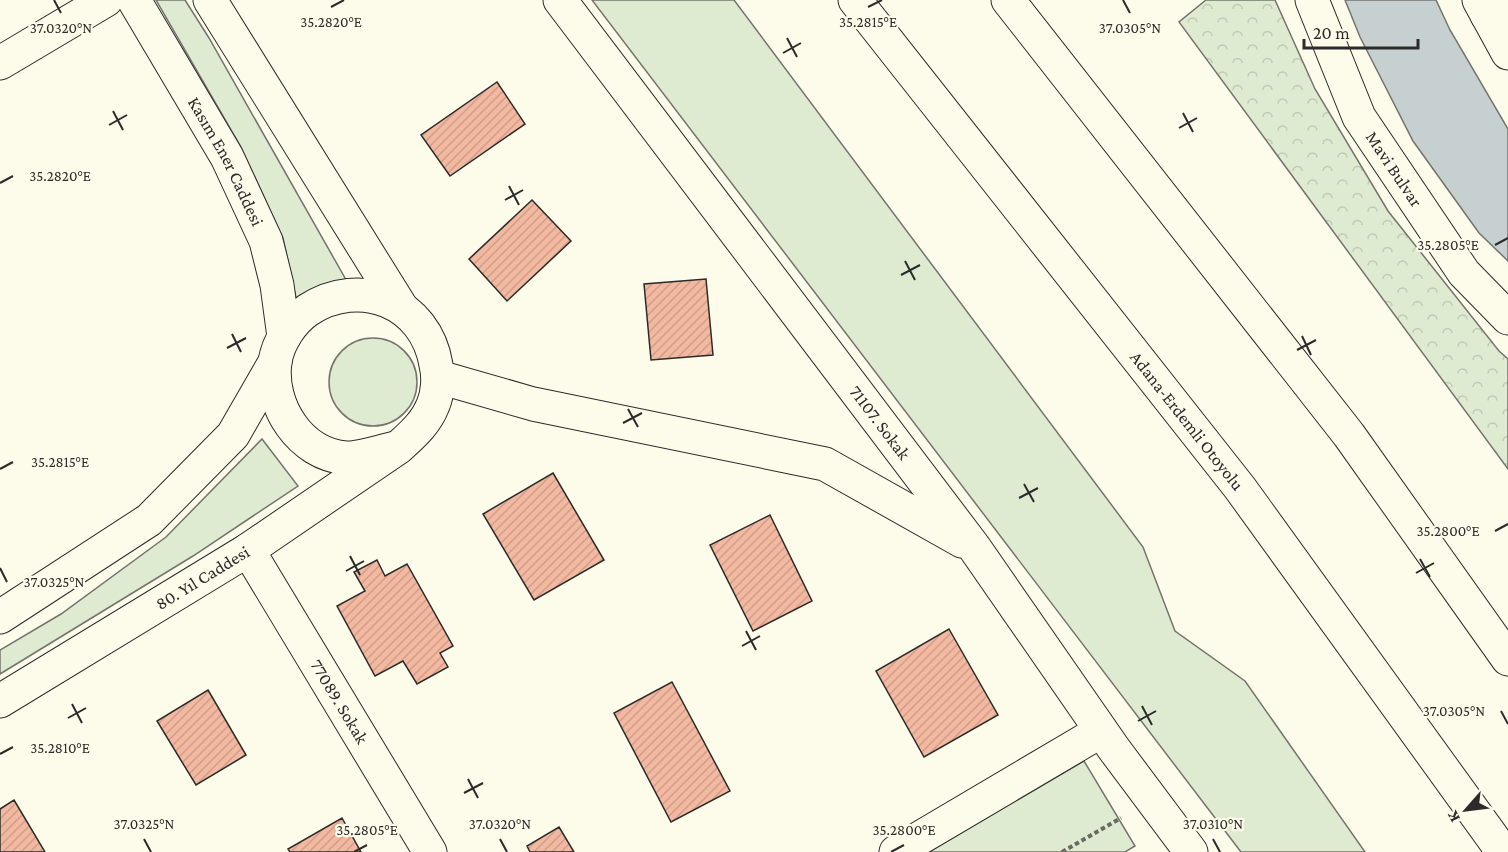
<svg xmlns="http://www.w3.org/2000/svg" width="1508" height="852" font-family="'Crimson Pro',serif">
  <defs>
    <pattern id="forest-crowns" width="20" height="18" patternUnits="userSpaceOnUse" patternTransform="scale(1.5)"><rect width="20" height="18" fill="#deebd1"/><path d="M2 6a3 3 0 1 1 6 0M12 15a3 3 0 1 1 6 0" fill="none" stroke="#bfcab4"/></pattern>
    <pattern id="building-hatch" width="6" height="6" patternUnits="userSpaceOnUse" patternTransform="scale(1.5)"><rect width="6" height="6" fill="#f2b8a0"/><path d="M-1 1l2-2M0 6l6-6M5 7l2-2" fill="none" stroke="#d09e8a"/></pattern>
  </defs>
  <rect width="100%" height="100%" fill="#fdfbea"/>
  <path fill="#deebd1" stroke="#74746e" stroke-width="1.5" d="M156,0H185L209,38L349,285L297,302L283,238L241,147Z
    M592,0H734L1143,547L1175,631L1245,681L1365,852H1241Z
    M329 382a44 44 0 1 1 88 0a44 44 0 1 1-88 0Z
    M262,439L298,486L193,556L0,674V650L61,614L166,537Z
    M1084,761L1135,846L1125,852H929Z"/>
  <path fill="url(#forest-crowns)" stroke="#74746e" stroke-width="1.5" d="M1206,0H1275L1315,89L1388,211L1499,351L1508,359V469L1179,22Z"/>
  <path fill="#c7d0d0" stroke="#74746e" stroke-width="1.5" d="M1345,0H1436L1450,30L1508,129V261L1479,233L1413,141L1360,37Z"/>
  <path fill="url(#building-hatch)" stroke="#2b2b2b" stroke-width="1.5" d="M497,82L525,124L450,176L421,135Z
    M532,200L571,241L507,301L469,259Z
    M706,279L713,355L651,360L644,284Z
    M553,473L604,560L534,600L483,514Z
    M770,515L812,601L753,631L710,545Z
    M377,560L385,576L407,564L453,646L440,653L448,667L417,684L403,661L375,676L337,606L365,591L354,572Z
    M949,629L998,715L924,757L876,671Z
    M672,682L730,791L671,822L614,713Z
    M208,690L246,755L196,785L157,721Z
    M14,800L45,852H0V809Z
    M342,818L361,852H290L288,849Z
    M559,827L574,852H530L527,846Z"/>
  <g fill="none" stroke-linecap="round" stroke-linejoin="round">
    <g stroke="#2b2b2b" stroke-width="35">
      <g id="minor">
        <path id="s1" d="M560,0L974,547L1114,749L1191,852"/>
        <path d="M1487,15L1508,0"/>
        <path d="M0,63L106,0"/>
        <path d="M439,377L533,404L825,464L962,541"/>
        <path id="s2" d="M248,550L430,852"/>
        <path d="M896,852L1101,731"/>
      </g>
    </g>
    <g stroke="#2b2b2b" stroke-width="35">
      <g id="secondary">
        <path id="s3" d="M134,0L227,157L266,241L277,285L284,337"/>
        <path d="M210,0L401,307"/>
        <path d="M0,617L149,520L233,435L275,362"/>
        <path id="s4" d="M0,701L248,550L399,447C413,434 426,423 433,405C438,393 439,377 436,365C426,302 360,276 308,310C292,321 278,342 275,362C269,406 300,454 346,458C358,459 386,450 399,447"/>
      </g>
    </g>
    <g stroke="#2b2b2b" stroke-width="35">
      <g id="primary">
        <path id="s5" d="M1312,0L1359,117L1464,273L1508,318"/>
        <path d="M1479,0L1508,53"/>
      </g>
    </g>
    <g stroke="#2b2b2b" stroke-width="35">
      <g id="motorway">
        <path id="s6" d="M855,0L1240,488L1503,852"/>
        <path d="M1008,0L1349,435L1508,659"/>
      </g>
    </g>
    <path stroke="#6a6964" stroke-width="4" stroke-dasharray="4.5 3" stroke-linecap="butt" d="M1062,852L1121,818"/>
    <use href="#minor" stroke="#fdfbea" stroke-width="33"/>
    <use href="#secondary" stroke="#fdfbea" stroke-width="33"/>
    <use href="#primary" stroke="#fdfbea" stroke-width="33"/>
    <use href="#motorway" stroke="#fdfbea" stroke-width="33"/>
  </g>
  <path fill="none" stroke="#2b2b2b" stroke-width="2" d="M54,0L61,13M1123,0L1130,13M331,7L344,0M868,7L882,0M787,38L797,57M783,53L801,43M113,111L123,130M1183,113L1193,132M109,125L127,115M1179,128L1197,118M0,183L13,176M509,186L519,205M505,200L523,190M1495,245L1508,238M905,261L915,280M901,275L920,265M232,334L241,352M1302,336L1311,355M227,348L246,338M1297,350L1316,340M628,409L638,427M623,423L642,413M0,469L13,462M1024,484L1034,502M1019,498L1038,488M1495,531L1508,524M350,556L360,575M1420,559L1430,577M0,568L7,582M346,571L364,561M1416,573L1434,563M746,631L756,650M742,646L760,636M72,704L82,723M1142,706L1152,725M1501,711L1508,724M68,718L86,708M1138,721L1156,711M0,754L13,747M468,779L478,798M464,793L483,783M144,839L151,852M500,839L507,852M1213,839L1220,852M354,852L367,845M891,852L904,845"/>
  <g text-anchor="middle" stroke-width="4.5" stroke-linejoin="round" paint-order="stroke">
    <g font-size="18" fill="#2b2b2b" stroke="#fdfbea">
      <text dy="6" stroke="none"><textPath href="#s3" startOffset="186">Kasım Ener Caddesi</textPath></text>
      <text dy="6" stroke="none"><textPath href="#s5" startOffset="189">Mavi Bulvar</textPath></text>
      <text dy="6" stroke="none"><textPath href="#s6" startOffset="536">Adana-Erdemli Otoyolu</textPath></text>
      <text dy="6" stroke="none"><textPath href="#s1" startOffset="530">71107. Sokak</textPath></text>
      <text dy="6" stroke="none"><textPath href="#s4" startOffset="237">80. Yıl Caddesi</textPath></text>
      <text dy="6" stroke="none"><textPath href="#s2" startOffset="177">77089. Sokak</textPath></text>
    </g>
  </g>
  <g font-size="15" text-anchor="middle" fill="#2b2b2b" stroke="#fdfbea" stroke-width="4.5" stroke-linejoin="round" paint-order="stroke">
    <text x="331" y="27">35.2820°E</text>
    <text x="868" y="27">35.2815°E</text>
    <text x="61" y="33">37.0320°N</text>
    <text x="1130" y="33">37.0305°N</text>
    <text x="60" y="181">35.2820°E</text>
    <text x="1448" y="250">35.2805°E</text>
    <text x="60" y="467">35.2815°E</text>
    <text x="1448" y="536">35.2800°E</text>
    <text x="54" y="587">37.0325°N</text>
    <text x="1454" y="716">37.0305°N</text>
    <text x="60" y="753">35.2810°E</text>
    <text x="144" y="829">37.0325°N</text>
    <text x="500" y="829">37.0320°N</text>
    <text x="1213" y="829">37.0310°N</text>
    <text x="367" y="835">35.2805°E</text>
    <text x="904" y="835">35.2800°E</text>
  </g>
  <g transform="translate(1466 810) rotate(242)" stroke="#fdfbea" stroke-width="4.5" paint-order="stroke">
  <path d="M0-4.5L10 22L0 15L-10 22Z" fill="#2b2b2b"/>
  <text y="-9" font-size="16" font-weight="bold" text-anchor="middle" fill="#2b2b2b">K</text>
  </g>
  <path d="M1304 39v9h114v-9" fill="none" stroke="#2b2b2b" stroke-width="3"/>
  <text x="1313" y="39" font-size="18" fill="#2b2b2b" stroke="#fdfbea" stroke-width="4.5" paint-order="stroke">20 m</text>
</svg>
